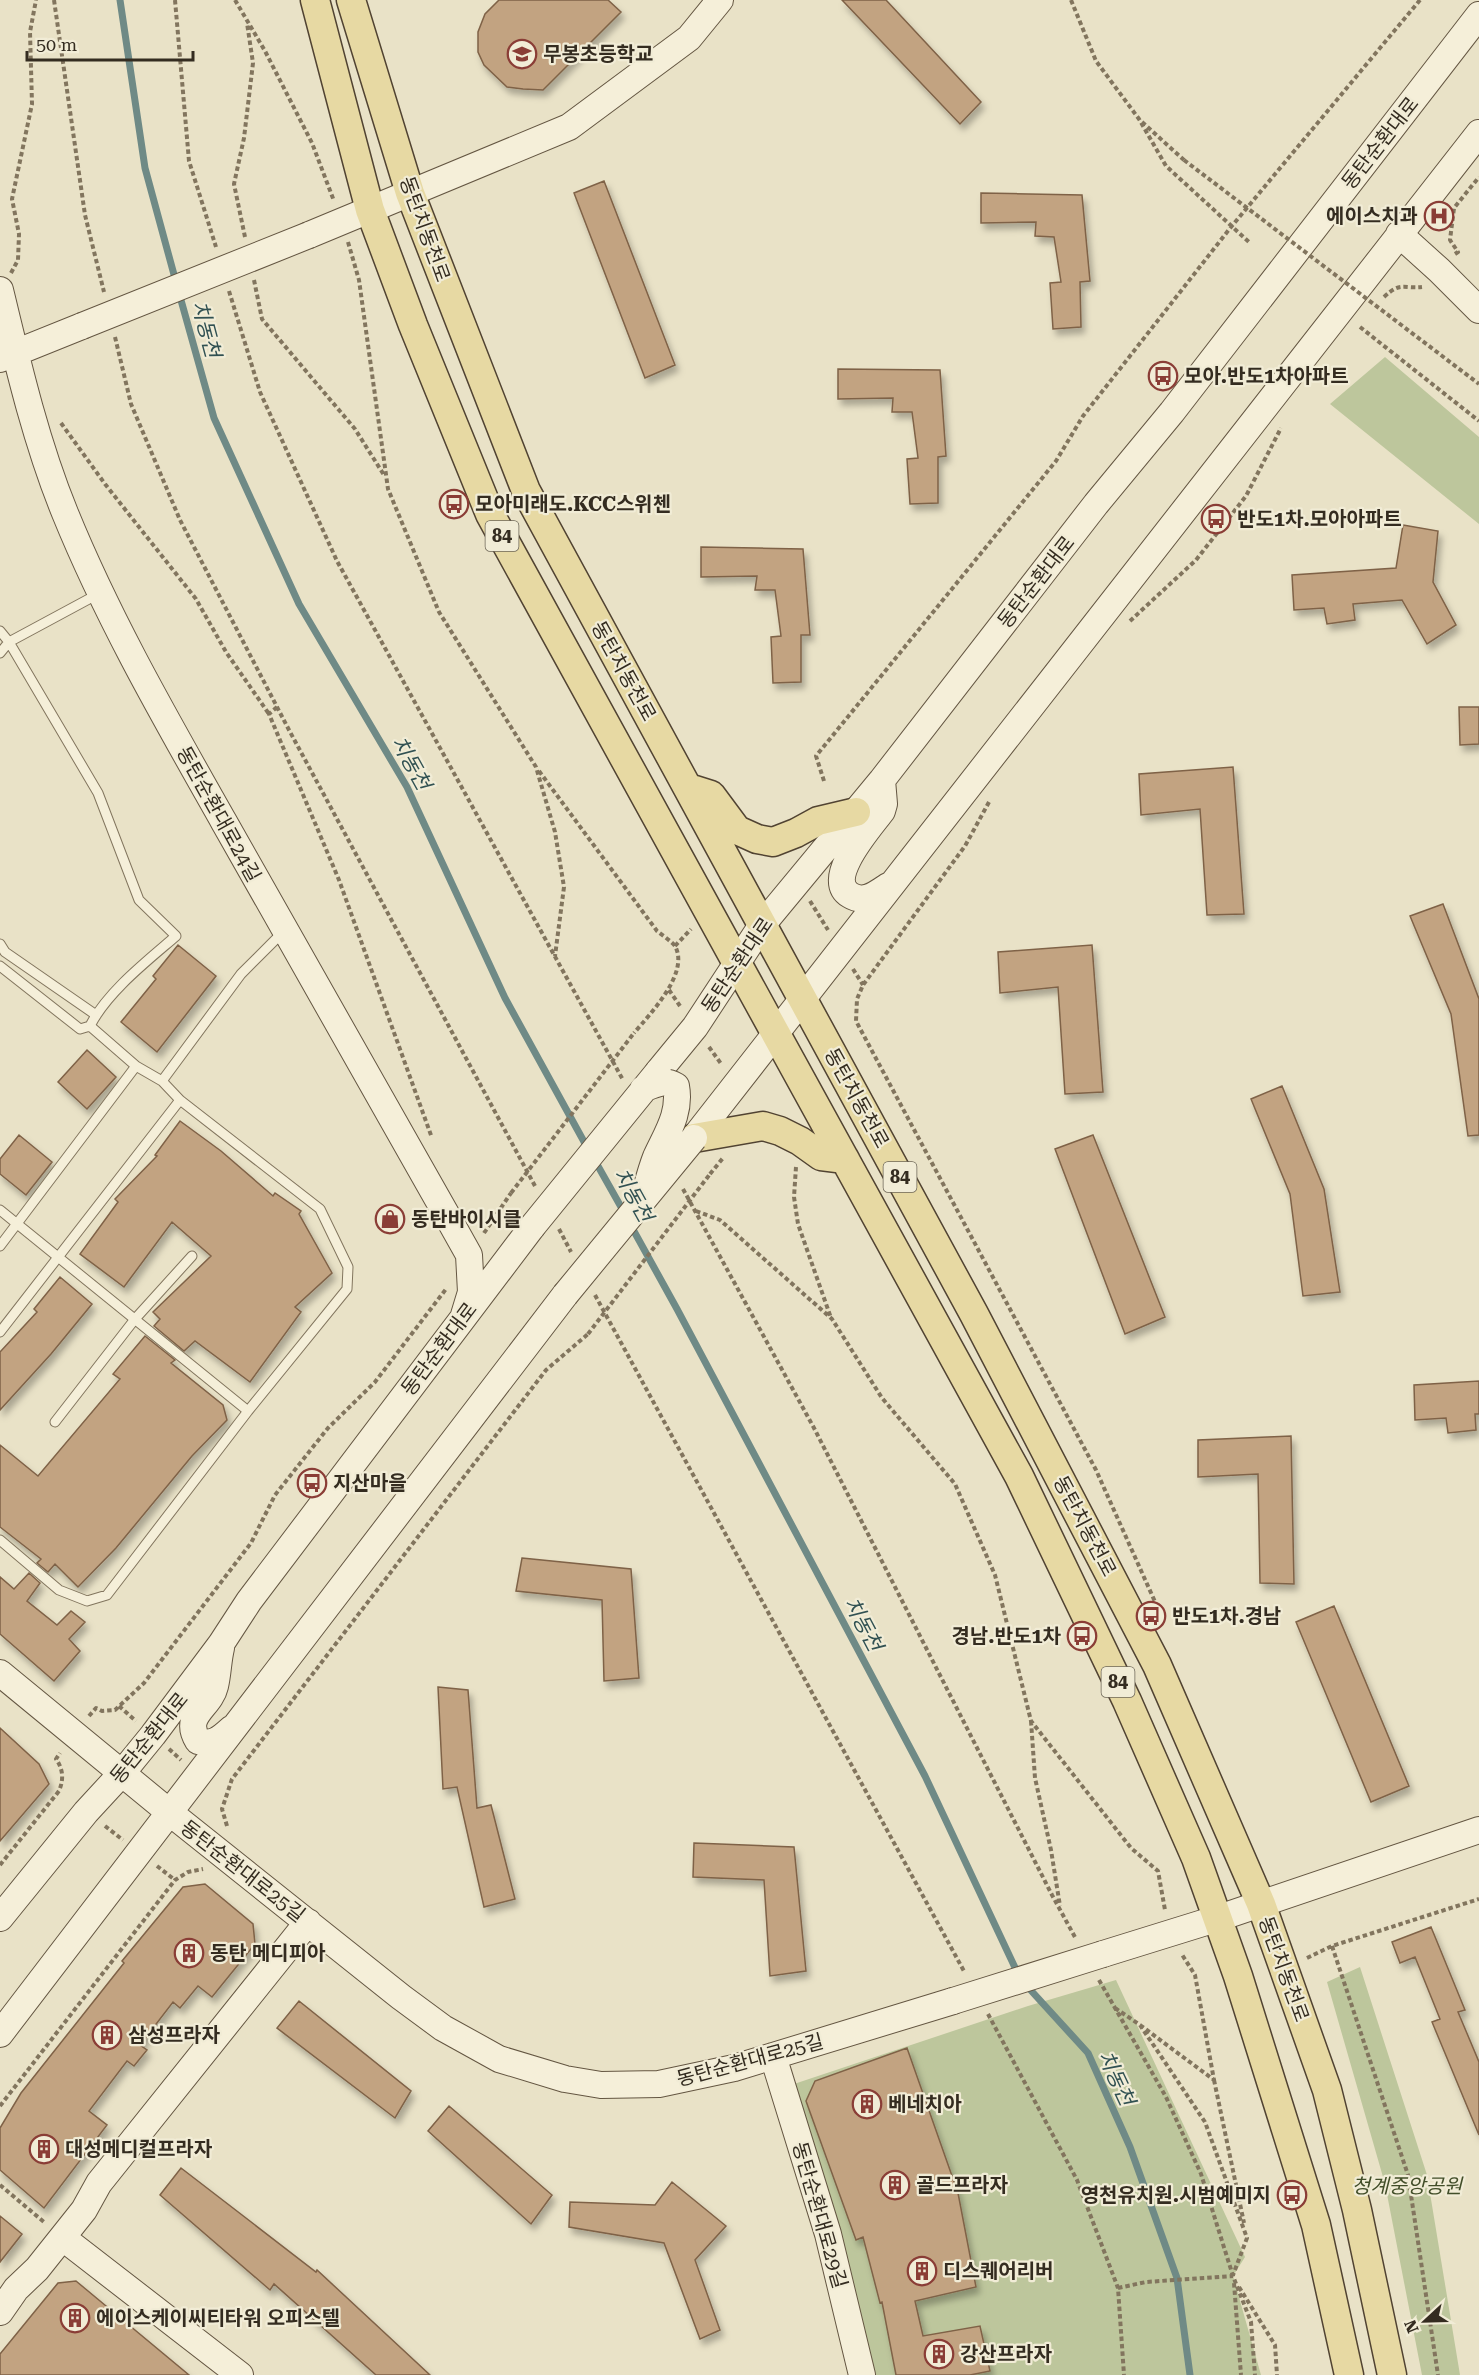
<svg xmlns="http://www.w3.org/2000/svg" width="1479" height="2375" font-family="'Roboto Serif','Noto Sans KR',serif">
  <defs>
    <filter id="shadow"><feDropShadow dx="3.5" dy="6" stdDeviation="3" flood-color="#0004"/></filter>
  </defs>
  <rect width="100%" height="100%" fill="#e9e2c7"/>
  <path fill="#bdc69c" d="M1385,357L1479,437V524L1330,404Z
    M1360,1967L1427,2175L1460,2375H1422L1385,2184L1327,1982Z
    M1116,1980L1245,2257L1233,2276L1261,2375H869L794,2084L1028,2006Z"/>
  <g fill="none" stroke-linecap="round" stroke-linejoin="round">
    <path stroke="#6f8a86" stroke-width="7" d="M120,0L145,168L176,282
      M179,293L214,418L299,604L407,787L505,998L588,1149
      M594,1159L625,1214
      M630,1224L677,1309L925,1776L1019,1976
      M1026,1985L1088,2053L1130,2147L1177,2278L1190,2375"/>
  </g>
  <path fill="#c2a381" stroke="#7f6247" stroke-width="1.5" filter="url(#shadow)" d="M499,0H608L621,12L543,90L523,89L507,87L484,65L478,52V32L485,14Z
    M842,0H886L981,102L960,124Z
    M604,181L675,365L645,378L574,193Z
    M981,193L1082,195L1090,281L1080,282L1081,327L1053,329L1050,283L1061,282L1054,237L1035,236L1036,222L981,223Z
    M838,369L940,370L946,456L938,457V503L910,504L907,459L918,458L912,412H892L893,398L838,399Z
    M1403,525L1438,531L1433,582L1456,625L1427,644L1402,600L1353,604L1355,620L1327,624L1324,608L1294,610L1292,575L1396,568Z
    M701,547L803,549L810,635H801V682L773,683L771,637L781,636L775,590H755L757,576L701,577Z
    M1459,707H1479V744L1460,745Z
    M1233,767L1244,914L1207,915L1200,809L1141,815L1139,774Z
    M1443,904L1479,999V1135L1468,1136L1451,1014L1410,916Z
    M178,945L216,976L157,1052L121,1022L156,979L153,976Z
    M1092,945L1103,1092L1065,1094L1058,987L1000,993L998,952Z
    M87,1050L116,1077L87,1109L58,1082Z
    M1282,1086L1324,1189L1340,1292L1303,1296L1290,1194L1251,1099Z
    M180,1121L221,1151L273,1196L275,1193L301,1211L299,1214L332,1273L295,1307L301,1312L250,1382L195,1341L184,1351L154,1326L160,1319L153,1312L211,1256L172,1222L124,1287L80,1254L118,1202L115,1199L157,1156L155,1155Z
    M19,1135L52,1162L26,1195L0,1174V1159Z
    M1093,1135L1165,1317L1125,1334L1055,1149Z
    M60,1277L92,1304L51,1354L0,1410V1352L37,1312L34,1309Z
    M145,1336L175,1360L171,1363L223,1405L227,1420L192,1456L116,1548L78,1587L55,1564L48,1572L37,1563L41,1559L0,1527V1445L38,1476L120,1379L113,1374Z
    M1479,1381V1414H1475L1476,1430L1448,1433L1446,1418L1415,1420L1414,1385Z
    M1291,1436L1294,1584L1260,1583L1258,1474L1198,1477V1440Z
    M522,1558L631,1569L639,1678L604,1681L602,1600L516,1591Z
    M29,1573L40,1583L27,1601L57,1625L71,1611L85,1622L69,1639L80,1651L54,1681L0,1634V1577L14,1589Z
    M1334,1606L1409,1786L1371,1802L1296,1622Z
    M438,1687L468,1690L477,1808L491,1805L515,1899L484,1907L457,1787L443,1789Z
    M0,1728L39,1764L49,1784L0,1841Z
    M694,1843L794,1847L806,1971L770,1976L764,1880L693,1877Z
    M205,1884L253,1924L255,1944L212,1997L198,1986L180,2008L173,2002L140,2045L147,2050L134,2066L127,2061L89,2111L107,2125L44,2208L0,2170V2128L21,2093L124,1963L122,1961L183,1887Z
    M1431,1927L1465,2010L1458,2012L1479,2062V2135L1432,2022L1440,2019L1415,1957L1400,1963L1392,1942Z
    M299,2001L411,2091L395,2118L277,2028Z
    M907,2048L958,2193L976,2287L915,2301L923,2336L980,2326L990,2371L970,2375H896L882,2302L880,2303L863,2237L856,2240L806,2101L815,2081Z
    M449,2106L552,2195L531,2224L428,2131Z
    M181,2168L316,2272L317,2270L430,2375H376L274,2284L270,2290L160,2195Z
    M672,2182L726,2226L695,2260L720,2330L700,2339L664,2243L569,2227L570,2202L655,2205Z
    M0,2216L22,2234L0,2262Z
    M76,2281L189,2375H0V2354L58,2283Z"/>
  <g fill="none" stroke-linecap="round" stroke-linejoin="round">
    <g stroke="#82755e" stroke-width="11">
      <path id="lane" d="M0,631L9,642L98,793L139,900L176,936C147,961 107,992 90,1026L136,1066L162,1081L241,974L283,932
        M0,653L9,642L100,593
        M0,944L5,952L96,1015
        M0,966L80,1029L90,1026
        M0,1210L248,1411
        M0,1246L136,1066
        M0,1332L180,1100L162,1081
        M55,1422L135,1319L192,1256
        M0,1540L59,1590L87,1601L107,1595L248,1411L347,1289L348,1267L320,1209L180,1100"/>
    </g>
    <g stroke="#645642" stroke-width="28">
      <path id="secondary" d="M1399,234L1439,270L1479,310
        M309,235L569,127L689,38L720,0
        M0,290C18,365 36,442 65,513C109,621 167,721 224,822C305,966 388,1110 469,1255L471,1292L464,1315
        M0,359L82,326
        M882,780L884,804L882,811C871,826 823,879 850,895C864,904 876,894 888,886
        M658,1072L695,1027L762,925L882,780L1096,504L1172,412L1479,15
        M694,1138L1479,133
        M221,1648C218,1660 218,1674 215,1686C210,1708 182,1715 198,1741C212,1746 220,1739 231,1729
        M0,1673L169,1812L401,1997L443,2028L499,2059L565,2079L601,2085L659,2084L734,2068L953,2001
        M0,1918L86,1812L122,1773L153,1735L221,1644L249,1601L532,1227
        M1103,1954L1219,1918L1479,1830
        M0,2034C189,1788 378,1542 565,1295
        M773,2056L828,2234L862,2375
        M63,2238L240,2375
        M0,2312L16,2289L37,2269L84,2210L99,2183L308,1922"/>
    </g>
    <g stroke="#514332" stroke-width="31">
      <path id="primary" d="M315,0L370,210L413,325L490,514L1019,1476L1127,1701L1196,1858L1238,1976L1316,2225L1349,2375
        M351,0L410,193L526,491L974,1314L1157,1665L1261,1904L1327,2090L1357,2210L1392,2375
        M692,789L711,795L737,830L757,839L773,842L796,833L818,821L856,812
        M694,1138L763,1126L780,1131L800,1141L821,1156L845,1159"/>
    </g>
    <path stroke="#82755e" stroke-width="4" stroke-dasharray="4.5 3" stroke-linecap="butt" d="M54,0L85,215L104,292
      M175,0L189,161L216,247
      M235,0L265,51L312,143L334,201
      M1071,0L1096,61L1139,119L1166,166L1250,243
      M1142,122L1184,160
      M245,237L234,184L244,138L253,63L247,23
      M348,242L359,280L388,489L439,612L536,767L555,832L564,887L555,956
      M1455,254L1458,252L1450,240L1454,208L1479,177
      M11,273L18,260L19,234L12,199L32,104L30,32L36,0
      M254,280L262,319L355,429L384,475
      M229,291L260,392L337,561L623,1080
      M1384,297C1401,281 1404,289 1422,287
      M1360,327L1479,421
      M115,337L131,404L180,520L289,730L535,1186
      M61,423L105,484L196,599L226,652L269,714
      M1130,621L1196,560L1246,496L1281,428
      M277,707L269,714L339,880L432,1138
      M539,771L657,931C662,935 671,941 675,946C690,973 650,1014 634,1033
      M824,781L816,756L1056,461L1083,416L1231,227L1420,0
      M989,802L965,846L863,985L857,999L856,1021L1096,1470L1156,1604
      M810,901L828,930
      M675,946L691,929
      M853,969L863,985
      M669,990L680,1006
      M709,1047L722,1065
      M796,1167L794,1197L798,1224L831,1318
      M710,1174L723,1158
      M683,1189L814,1428L1052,1895L1076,1939
      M696,1211L720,1220L832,1319L882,1398L955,1484L995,1575L1031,1721L1131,1848L1158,1871L1165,1910
      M559,1229L571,1252
      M484,1233L511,1193
      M595,1295L965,1973
      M119,1706L136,1721
      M89,1716L96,1708L102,1711L115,1710L144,1683L251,1543L275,1495L328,1428L375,1382L446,1289
      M1031,1721L1035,1778L1051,1850L1060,1906
      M169,1749L181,1760
      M105,1826L123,1840
      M227,1826L222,1809L232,1779L546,1370L588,1334
      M0,1865L59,1791C64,1779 63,1769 56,1759L60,1753
      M157,1866L175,1880
      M1332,1946L1408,2175L1438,2375
      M1307,1958L1332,1946L1479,1899
      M1099,1980L1166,2097L1201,2174L1233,2276L1251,2322L1255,2375
      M1115,2008L1140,2025L1205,2122L1247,2238L1233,2275
      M988,2014L1077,2180L1118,2288L1124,2375
      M1140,2025L1214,2080L1195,1975L1181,1953
      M1214,2080L1244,2223
      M0,2106L175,1880L188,1872L203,1869
      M0,2185L44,2222
      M1234,2283L1241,2375
      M1239,2287L1275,2345L1277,2375
      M1118,2288L1146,2282L1233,2276"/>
    <use href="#lane" stroke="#f5efd9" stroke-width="9"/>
    <use href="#secondary" stroke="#f5efd9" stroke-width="26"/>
    <use href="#primary" stroke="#e7d9a3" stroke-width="28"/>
    <g stroke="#645642" stroke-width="28" stroke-linecap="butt">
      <path id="secondary-bridge" d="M82,326L309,235
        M643,1089C655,1084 664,1079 676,1086C681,1113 667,1133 656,1157C652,1167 649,1178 646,1189
        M532,1227L658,1072
        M565,1295L694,1138
        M953,2001L1103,1954"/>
    </g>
    <path stroke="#82755e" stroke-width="4" stroke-dasharray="4.5 3" stroke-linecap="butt" d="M1184,160L1479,384
      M511,1193L634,1033
      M588,1334L710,1174"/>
    <use href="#secondary-bridge" stroke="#f5efd9" stroke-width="26"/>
  </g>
  <defs>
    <g id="school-ring" transform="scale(1.5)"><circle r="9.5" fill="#f1ecd6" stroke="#8a3d36" stroke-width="1.5"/><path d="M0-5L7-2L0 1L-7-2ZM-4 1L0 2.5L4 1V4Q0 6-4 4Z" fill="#8a3d36"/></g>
    <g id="hospital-ring" transform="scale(1.5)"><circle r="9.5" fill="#f1ecd6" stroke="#8a3d36" stroke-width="1.5"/><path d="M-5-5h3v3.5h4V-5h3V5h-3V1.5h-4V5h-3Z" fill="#8a3d36"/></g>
    <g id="bus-ring" transform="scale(1.5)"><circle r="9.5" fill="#f1ecd6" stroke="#8a3d36" stroke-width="1.5"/><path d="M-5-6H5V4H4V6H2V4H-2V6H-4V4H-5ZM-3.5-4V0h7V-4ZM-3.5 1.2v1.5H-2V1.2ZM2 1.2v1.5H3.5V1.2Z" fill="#8a3d36"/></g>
    <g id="shop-ring" transform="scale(1.5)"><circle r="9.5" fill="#f1ecd6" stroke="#8a3d36" stroke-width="1.5"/><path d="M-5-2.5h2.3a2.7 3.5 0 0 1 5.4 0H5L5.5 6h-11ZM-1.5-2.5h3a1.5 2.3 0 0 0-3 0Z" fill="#8a3d36"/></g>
    <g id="building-ring" transform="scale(1.5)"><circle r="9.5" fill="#f1ecd6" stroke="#8a3d36" stroke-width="1.5"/><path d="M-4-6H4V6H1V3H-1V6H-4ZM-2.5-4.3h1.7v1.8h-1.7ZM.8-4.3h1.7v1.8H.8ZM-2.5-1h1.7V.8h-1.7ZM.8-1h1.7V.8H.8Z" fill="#8a3d36"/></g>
  </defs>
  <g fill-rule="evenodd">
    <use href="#school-ring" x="522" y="54"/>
    <use href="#hospital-ring" x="1439" y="216"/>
    <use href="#bus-ring" x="1163" y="376"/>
    <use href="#bus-ring" x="454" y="504"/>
    <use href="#bus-ring" x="1216" y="519"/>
    <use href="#shop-ring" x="390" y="1219"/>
    <use href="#bus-ring" x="312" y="1483"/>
    <use href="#bus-ring" x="1151" y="1616"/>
    <use href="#bus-ring" x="1082" y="1636"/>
    <use href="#building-ring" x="189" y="1953"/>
    <use href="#building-ring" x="107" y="2035"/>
    <use href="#building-ring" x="867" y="2104"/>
    <use href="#building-ring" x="44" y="2149"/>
    <use href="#building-ring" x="895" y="2185"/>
    <use href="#bus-ring" x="1292" y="2195"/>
    <use href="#building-ring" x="922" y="2271"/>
    <use href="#building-ring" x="75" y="2318"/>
    <use href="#building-ring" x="939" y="2354"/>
  </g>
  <g text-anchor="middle" stroke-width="4.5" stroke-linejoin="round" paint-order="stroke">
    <g fill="#f1ecd6" stroke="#6d6657" stroke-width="1.5">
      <rect x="485.5" y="521" width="33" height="30" rx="4.5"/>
      <rect x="883.5" y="1162" width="33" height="30" rx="4.5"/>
      <rect x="1101.5" y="1667" width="33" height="30" rx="4.5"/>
    </g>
    <g font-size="18" font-weight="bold" fill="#342c20">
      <text x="502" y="542">84</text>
      <text x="900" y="1183">84</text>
      <text x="1118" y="1688">84</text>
    </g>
    <g font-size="20" font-weight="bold" fill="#342c20" stroke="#f1ecd6" text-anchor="start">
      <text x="543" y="61">무봉초등학교</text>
      <text x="1418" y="223" text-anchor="end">에이스치과</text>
      <text x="1184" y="383">모아.반도1차아파트</text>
      <text x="475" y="511">모아미래도.KCC스위첸</text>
      <text x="1237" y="526">반도1차.모아아파트</text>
      <text x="411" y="1226">동탄바이시클</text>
      <text x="333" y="1490">지산마을</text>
      <text x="1172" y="1623">반도1차.경남</text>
      <text x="1061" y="1643" text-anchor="end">경남.반도1차</text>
      <text x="210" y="1960">동탄 메디피아</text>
      <text x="128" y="2042">삼성프라자</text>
      <text x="888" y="2111">베네치아</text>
      <text x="65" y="2156">대성메디컬프라자</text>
      <text x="916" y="2192">골드프라자</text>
      <text x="1271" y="2202" text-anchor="end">영천유치원.시범예미지</text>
      <text x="943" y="2278">디스퀘어리버</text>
      <text x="96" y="2325">에이스케이씨티타워 오피스텔</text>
      <text x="960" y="2361">강산프라자</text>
    </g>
    <g font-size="20" fill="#342c20" stroke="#f1ecd6">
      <text transform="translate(1380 143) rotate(-52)" y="7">동탄순환대로</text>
      <text transform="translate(425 229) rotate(70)" y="7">동탄치동천로</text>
      <text transform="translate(1036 582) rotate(-52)" y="7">동탄순환대로</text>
      <text transform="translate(624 671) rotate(61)" y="7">동탄치동천로</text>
      <text transform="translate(219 814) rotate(61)" y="7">동탄순환대로24길</text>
      <text transform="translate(737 965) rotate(-56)" y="7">동탄순환대로</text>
      <text transform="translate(857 1098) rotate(61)" y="7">동탄치동천로</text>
      <text transform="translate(439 1349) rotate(-53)" y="7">동탄순환대로</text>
      <text transform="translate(1085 1526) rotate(62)" y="7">동탄치동천로</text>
      <text transform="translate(149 1738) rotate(-51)" y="7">동탄순환대로</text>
      <text transform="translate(243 1871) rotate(38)" y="7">동탄순환대로25길</text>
      <text transform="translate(1284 1969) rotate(70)" y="7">동탄치동천로</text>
      <text transform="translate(750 2060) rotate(-15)" y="7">동탄순환대로25길</text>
      <text transform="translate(820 2215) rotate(74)" y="7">동탄순환대로29길</text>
    </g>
    <g font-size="20" font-style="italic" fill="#424e29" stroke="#f1ecd6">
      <text x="1407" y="2193">청계중앙공원</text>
    </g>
    <g font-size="21" font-style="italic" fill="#315152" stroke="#f1ecd6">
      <text transform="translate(206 329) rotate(75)" y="7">치동천</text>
      <text transform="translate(411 763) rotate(61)" y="7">치동천</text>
      <text transform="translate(633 1195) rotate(61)" y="7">치동천</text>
      <text transform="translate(863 1624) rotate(62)" y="7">치동천</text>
      <text transform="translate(1116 2078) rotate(65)" y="7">치동천</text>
    </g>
  </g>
  <g transform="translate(1425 2321) rotate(248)" stroke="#f1ecd6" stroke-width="4.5" paint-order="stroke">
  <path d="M0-4.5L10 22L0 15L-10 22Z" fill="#342c20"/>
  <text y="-9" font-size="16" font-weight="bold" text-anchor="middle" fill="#342c20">N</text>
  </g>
  <path d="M27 51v9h166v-9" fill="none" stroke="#342c20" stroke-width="3"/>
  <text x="36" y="51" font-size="18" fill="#342c20" stroke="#f1ecd6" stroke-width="4.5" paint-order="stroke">50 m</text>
</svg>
